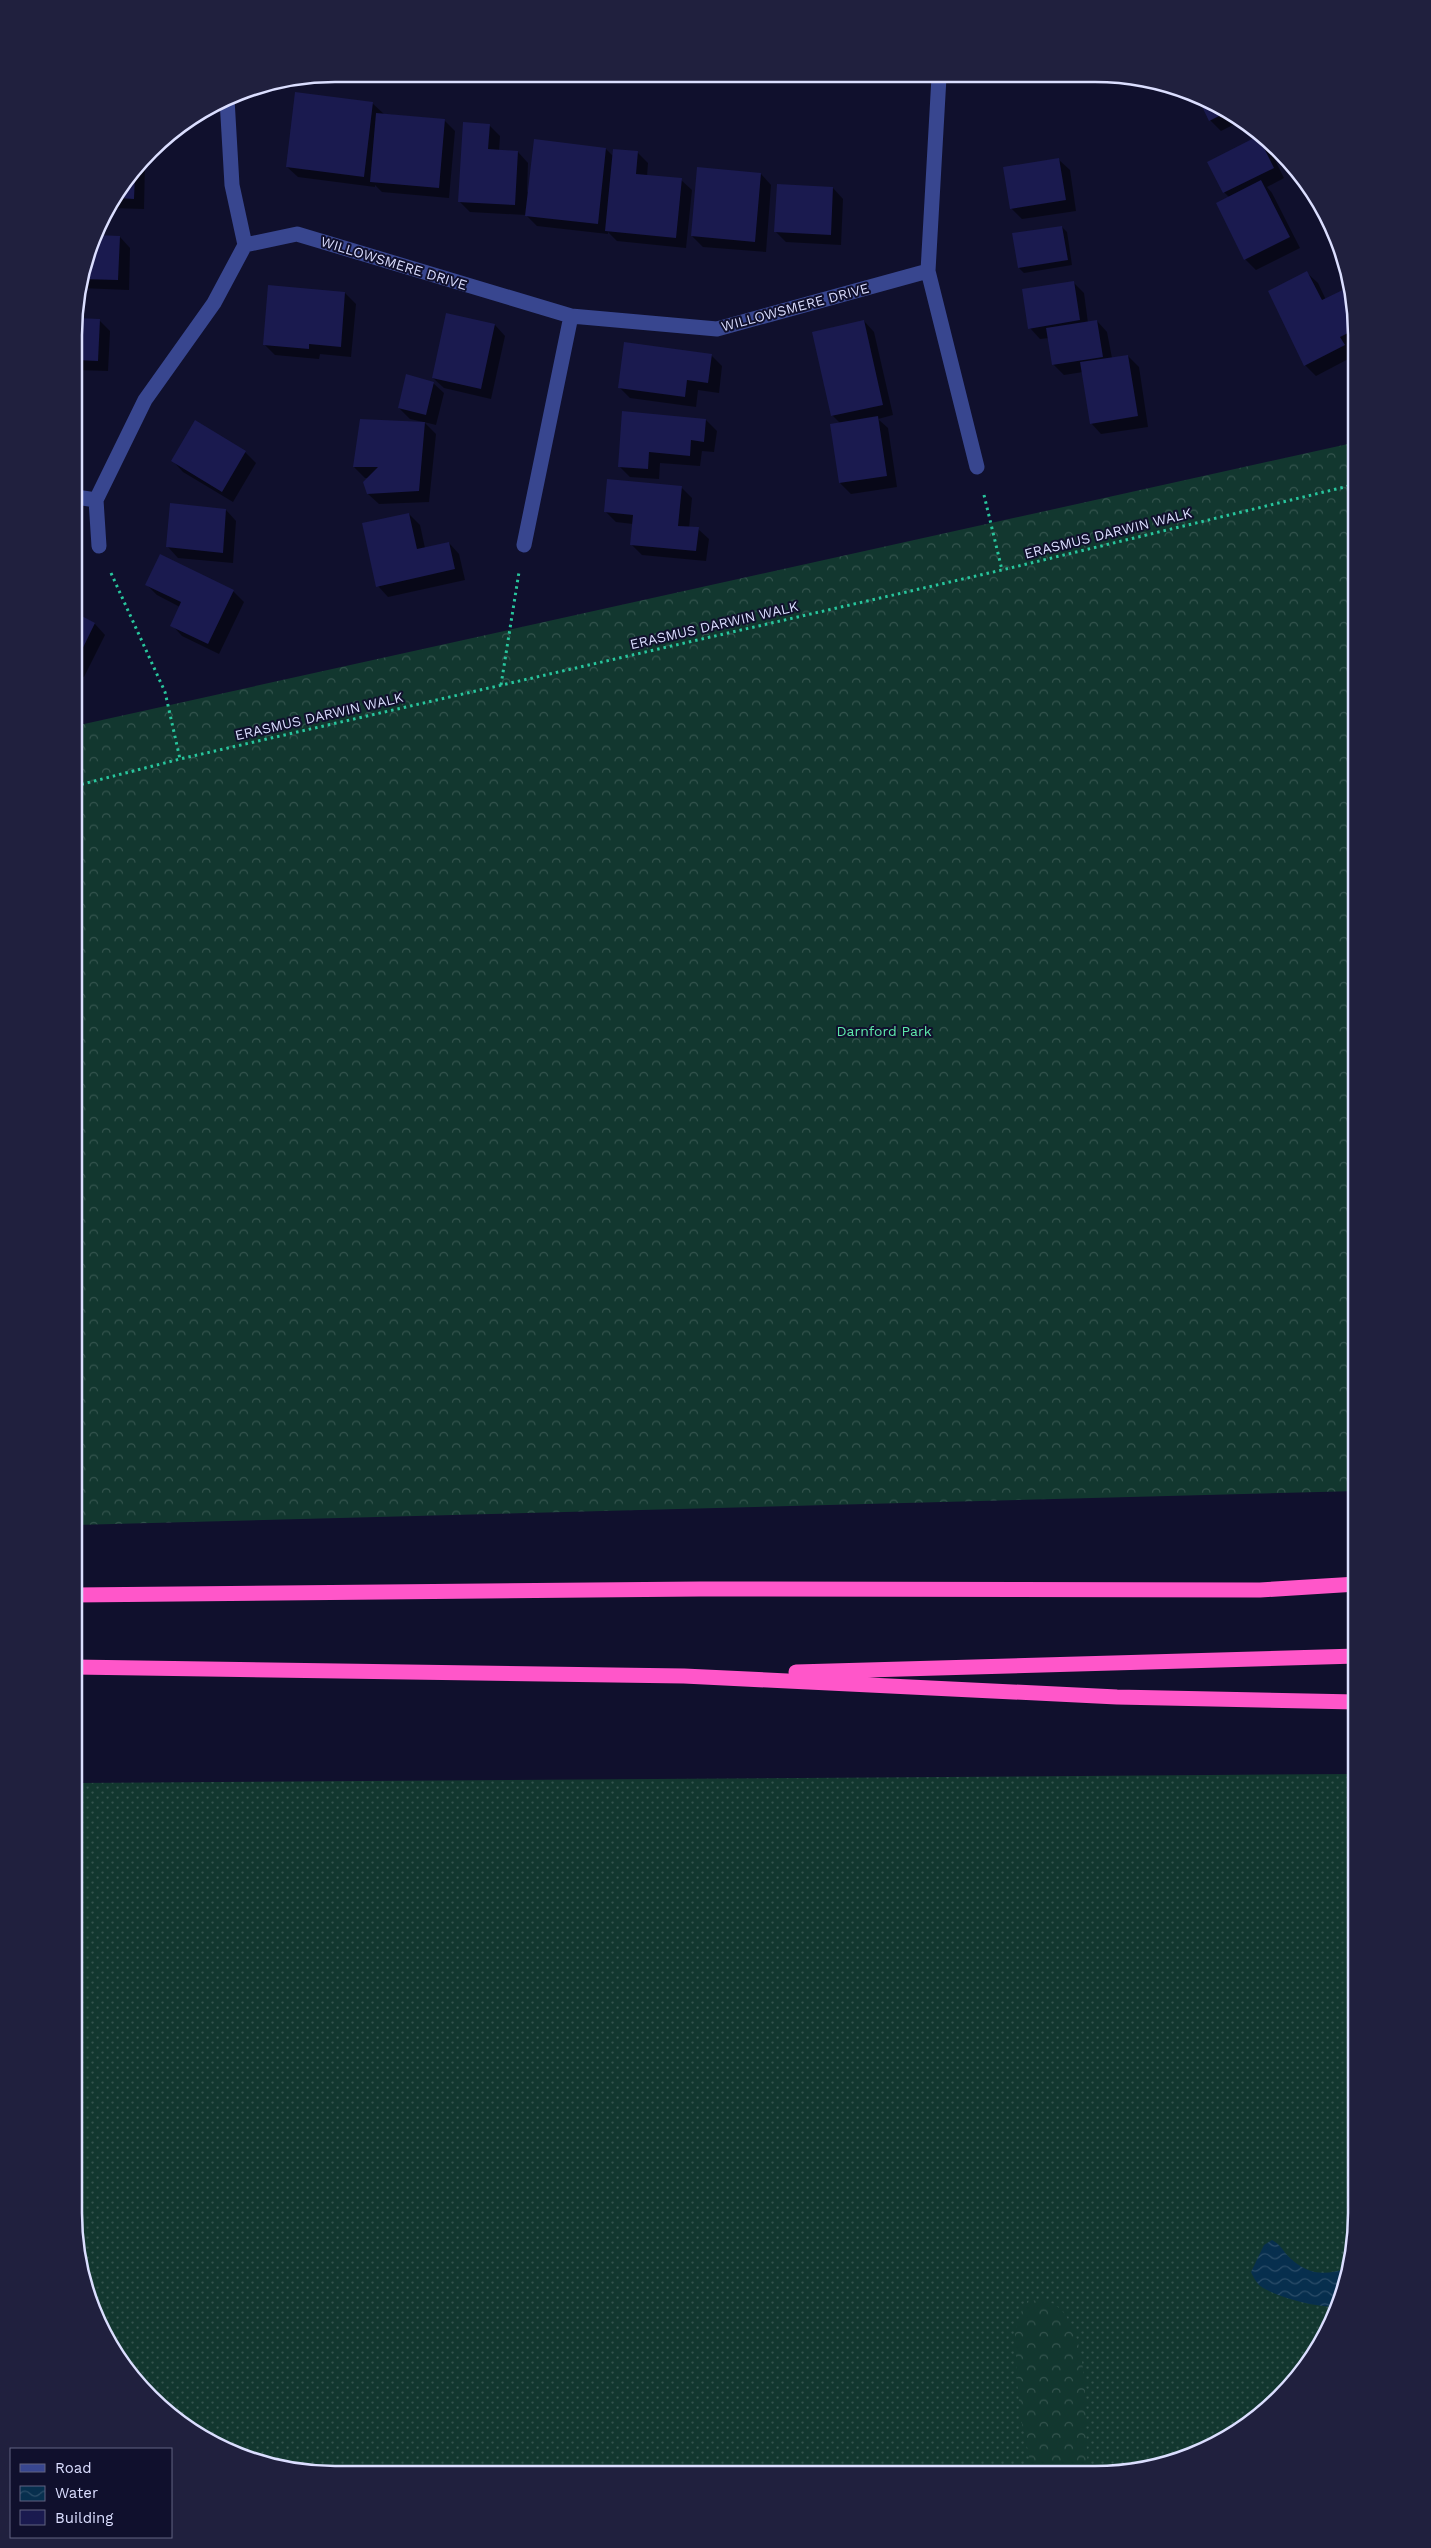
<svg xmlns="http://www.w3.org/2000/svg" width="1431" height="2548" font-family="'Work Sans',sans-serif">
  <defs>
    <pattern id="grass-dots" width="8" height="8" patternUnits="userSpaceOnUse" patternTransform="scale(1.25)"><rect width="8" height="8" fill="#12372f"/><path d="M2 2h.1M6 6h.1" fill="none" stroke="#34544e" stroke-width="1.8" stroke-linecap="round"/></pattern>
    <pattern id="forest-crowns" width="20" height="18" patternUnits="userSpaceOnUse" patternTransform="scale(1.25)"><rect width="20" height="18" fill="#12372f"/><path d="M2 6a3 3 0 1 1 6 0M12 15a3 3 0 1 1 6 0" fill="none" stroke="#34544e"/></pattern>
    <pattern id="water-waves" width="16" height="10" patternUnits="userSpaceOnUse" patternTransform="scale(1.25)"><rect width="16" height="10" fill="#072f4e"/><path d="M0 5q4-4 8 0t8 0" fill="none" stroke="#2b4d69"/></pattern>
  </defs>
  <rect width="100%" height="100%" fill="#10102d"/>
  <path fill="url(#grass-dots)" d="M1357,1774V2230L1337,2312L1303,2372L1255,2420L1180,2460L1095,2474L301,2472L220,2447L163,2409L118,2358L88,2297L74,2212V1783Z"/>
  <path fill="url(#forest-crowns)" d="M1357,442V1491L75,1525V726Z
    M1047,2300C1052,2303 1059,2307 1063,2312C1094,2352 1082,2426 1089,2474H1033L1021,2419L1017,2381L1015,2331L1025,2301Z"/>
  <path fill="url(#water-waves)" d="M1272,2240C1280,2244 1283,2251 1289,2257C1308,2275 1324,2276 1348,2268L1339,2306C1320,2309 1274,2297 1259,2285C1255,2281 1253,2276 1251,2272L1264,2245Z"/>
  <path fill="#0007" d="M1198,96L1211,101L1241,121L1221,131L1210,120Z
    M372,103L384,114L444,120L455,131L449,198L382,192L375,185V187L298,177L287,167Z
    M489,125L500,136L499,151L518,152L528,163L527,192L606,149L613,156L638,153L648,163L647,176L681,180L692,190L686,248L617,241L608,232V234L537,226L526,215L470,212L459,201Z
    M1258,137L1269,148L1284,178L1267,187L1272,193L1300,248L1256,270L1245,259L1230,198L1224,192Z
    M1059,160L1070,170L1076,211L1022,219L1011,208Z
    M145,162L144,209L110,208Z
    M761,174L771,185L766,252L703,247L692,236Z
    M833,188L843,199L841,245L786,242L775,231Z
    M1062,227L1067,232L1072,265L1024,273L1019,268Z
    M96,236L120,237L130,248L129,290L80,288Z
    M1307,273L1318,283L1326,300L1349,288L1357,336V345L1350,348L1354,356L1316,376L1305,365Z
    M1073,282L1084,293L1088,323L1097,321L1107,332L1112,358L1128,356L1139,367L1148,427L1101,434L1091,423L1083,372L1064,375L1053,364L1049,338L1040,339L1030,328Z
    M345,293L356,304L351,357L320,354L319,359L275,355L264,344Z
    M76,319L99,320L110,331L108,371L76,370Z
    M864,321L874,332L893,415L878,419L888,428L897,487L851,494L840,483V423L832,415Z
    M495,325L505,336L491,399L444,388L433,378Z
    M711,355L722,366L719,393L698,390L696,407L630,398L619,387Z
    M433,383L444,393L436,425L424,422L436,434L429,502L379,504L368,494L370,478H365L354,467L423,422L410,419L399,408Z
    M706,420L717,431L714,452L702,451L700,466L660,463L659,479L630,477L619,466Z
    M245,452L256,463L233,502L183,472L173,461Z
    M681,487L692,498L689,528L698,529L709,539L706,561L642,555L631,544L633,524L616,522L605,511Z
    M226,510L236,521L233,563L178,558L168,547Z
    M409,514L420,525L425,548L449,543L459,554L465,580L388,597L378,586Z
    M146,584L233,591L244,602L219,654L182,636L172,625L180,607L157,595Z
    M76,614L95,624L105,635L84,677L76,673Z"/>
  <path fill="#1a1a4f" d="M295,92L373,102L364,177L286,167Z
    M1197,96L1211,101L1227,112L1209,121Z
    M376,113L445,119L439,188L370,182Z
    M463,122L490,124L488,149L518,151L515,205L458,202Z
    M1258,136L1274,168L1223,193L1207,162Z
    M534,139L606,148L598,224L525,216Z
    M613,149L638,151L636,174L682,178L676,238L605,231Z
    M1059,158L1066,200L1010,209L1003,167Z
    M697,167L761,173L755,242L691,236Z
    M135,175L134,199L117,198L127,185Z
    M1261,180L1290,237L1244,260L1216,203Z
    M777,184L833,187L831,235L774,232Z
    M1062,226L1068,260L1018,268L1012,233Z
    M96,235L120,236L118,280L83,279Z
    M1307,271L1322,300L1349,287L1356,329L1340,337L1345,345L1304,366L1268,291Z
    M1074,281L1080,320L1028,329L1022,289Z
    M268,285L345,292L341,347L309,344V349L263,345Z
    M446,313L495,324L481,389L432,378Z
    M76,318L100,319L98,361L76,360Z
    M864,320L883,405L831,416L812,332Z
    M1097,320L1103,357L1052,365L1046,328Z
    M624,342L712,354L708,383L687,380L685,397L618,388Z
    M1128,355L1138,416L1090,424L1080,362Z
    M406,374L434,382L426,415L398,408Z
    M622,411L706,419L704,442L691,440L690,456L649,452L648,469L618,467Z
    M878,416L887,476L839,483L830,424Z
    M360,419L425,422L419,491L367,494L363,482L378,467H353Z
    M195,420L246,451L222,492L171,461Z
    M607,479L682,486L678,526L699,527L696,551L630,545L633,515L604,512Z
    M170,503L226,509L223,553L166,547Z
    M409,513L417,549L449,542L455,569L376,587L362,523Z
    M160,554L234,590L208,644L170,626L181,602L145,585Z
    M76,613L95,623L76,662Z"/>
  <g fill="none" stroke-linecap="round" stroke-linejoin="round">
    <path stroke="#28c69d" stroke-width="3" stroke-dasharray="2.5 4" stroke-linecap="butt" d="M984,495L1002,570
      M111,573L165,692L180,759
      M501,685L519,572
      M75,786L180,759L1002,570L1357,484"/>
    <path stroke="#38468f" stroke-width="15" d="M939,77L928,271L977,467
      M227,99L232,185L245,245
      M76,497L96,500
      M524,545L571,316
      M99,546L96,500L145,400L214,303L245,245L297,234L571,316L717,329L928,271"/>
    <path stroke="#ff56c9" stroke-width="15" d="M74,1595L700,1589L1260,1590L1357,1584
      M74,1667L684,1676L1117,1697L1357,1702
      M796,1672L1357,1656"/>
  </g>
  <g text-anchor="middle" stroke-width="4" stroke-linejoin="round" paint-order="stroke">
    <g font-size="14" fill="#dbdeff" stroke="#10102d">
      <text transform="translate(394 263) rotate(17)" y="5">WILLOWSMERE DRIVE</text>
      <text transform="translate(795 307) rotate(-15)" y="5">WILLOWSMERE DRIVE</text>
      <text transform="translate(1108 533) rotate(-14)" y="5">ERASMUS DARWIN WALK</text>
      <text transform="translate(714 625) rotate(-13)" y="5">ERASMUS DARWIN WALK</text>
      <text transform="translate(319 716) rotate(-13)" y="5">ERASMUS DARWIN WALK</text>
    </g>
    <g font-size="14" fill="#5ee9aa" stroke="#10102d">
      <text x="884" y="1036">Darnford Park</text>
    </g>
  </g>
  <path d="M0 0H1431V2548H0ZM335 82H1095A253 253 0 0 1 1348 335V2213A253 253 0 0 1 1095 2466H335A253 253 0 0 1 82 2213V335A253 253 0 0 1 335 82Z" fill="#20203e" fill-rule="evenodd"/>
  <path fill="none" stroke="#dbdeff" stroke-width="2.5" d="M335 82H1095A253 253 0 0 1 1348 335V2213A253 253 0 0 1 1095 2466H335A253 253 0 0 1 82 2213V335A253 253 0 0 1 335 82Z"/>
  <rect x="10" y="2448" width="162" height="90" fill="#10102d" stroke="#616281"/>
  <rect x="20" y="2464" width="25" height="8" fill="#38468f" stroke="#616281"/>
  <text x="55" y="2473" font-size="15" fill="#dbdeff">Road</text>
  <rect x="20" y="2486" width="25" height="15" fill="url(#water-waves)" stroke="#616281"/>
  <text x="55" y="2498" font-size="15" fill="#dbdeff">Water</text>
  <rect x="20" y="2510" width="25" height="15" fill="#1a1a4f" stroke="#616281"/>
  <text x="55" y="2523" font-size="15" fill="#dbdeff">Building</text>
</svg>
